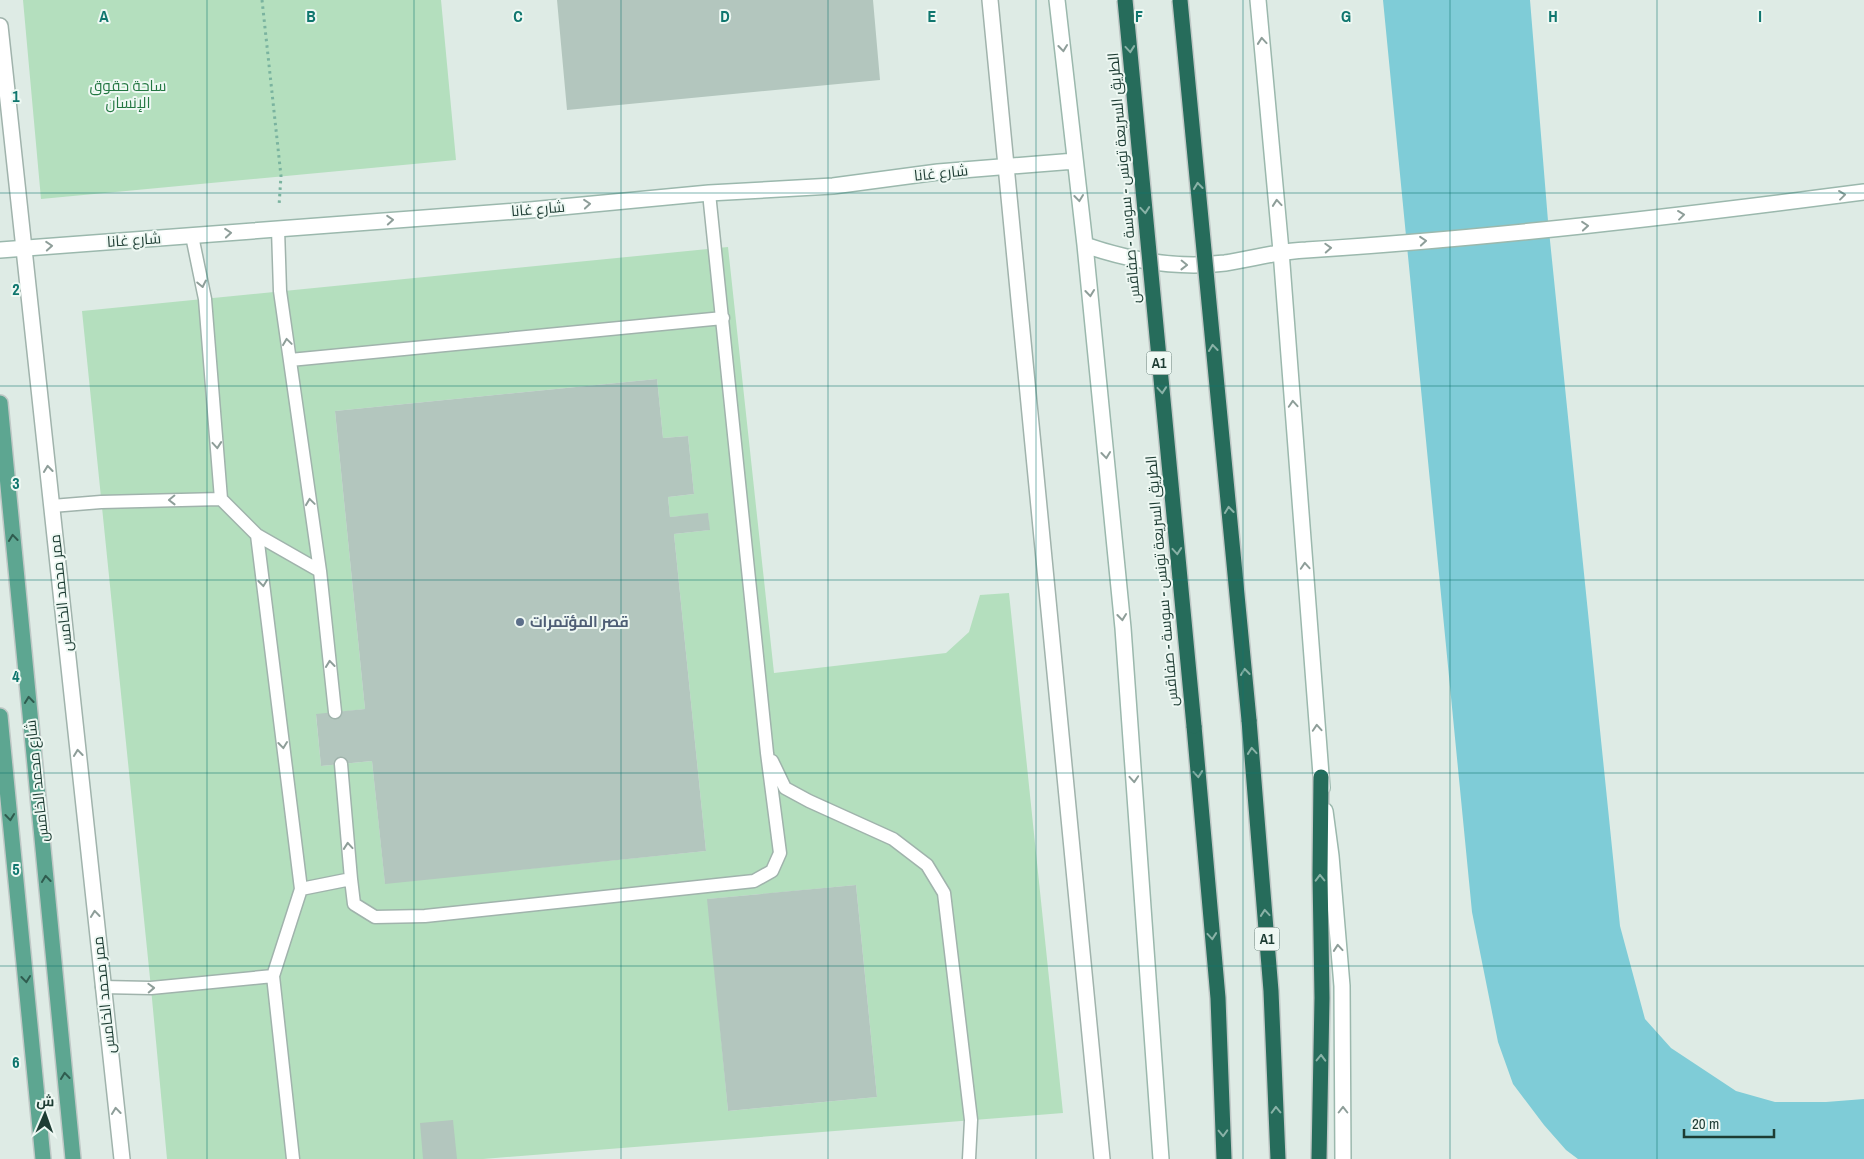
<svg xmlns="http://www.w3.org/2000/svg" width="1864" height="1159" font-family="'Archivo Narrow',Cairo,sans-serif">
  <rect width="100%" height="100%" fill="#deebe5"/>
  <path fill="#b4dfbe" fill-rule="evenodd" d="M23,0H441L456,160L41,199Z
    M728,247L774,673L946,653L969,632L980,595L1009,593L1063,1113L483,1159H167L151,988L82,311ZM657,379L663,438L688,436L694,494L668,497L670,517L708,514L709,530L674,534L706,851L385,883L372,761L321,766L316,715L365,709L335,411ZM856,885L877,1097L728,1111L708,899Z"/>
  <path fill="#7fccd7" d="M1383,0H1530L1548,221L1620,926L1645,1019L1671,1048L1736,1091L1775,1102H1826L1864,1099V1159H1578L1566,1150L1544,1125L1513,1084L1498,1042L1472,912Z"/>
  <path fill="#b3c6be" d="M557,0H873L880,80L567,110Z
    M657,379L663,438L688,436L694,494L668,497L670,517L708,513L710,530L674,534L706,851L385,884L372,761L321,766L316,714L365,709L335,411Z
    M856,885L877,1097L728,1111L707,899Z
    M453,1120L457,1159H423L420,1123Z"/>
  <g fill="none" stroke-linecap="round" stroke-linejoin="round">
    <g stroke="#a0b3ac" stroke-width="15">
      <path id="lane" d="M278,229L280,291L320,571L335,712
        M192,236L205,299L221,499L257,535L320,571
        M290,360L723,318
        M52,506L101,502L221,499
        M257,535L301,889L273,976L293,1159
        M772,761L785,788L809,801L893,839L927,865L944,893L971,1120L969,1159
        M351,879L354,904L375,917L425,916L754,881L772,871L780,853L767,753L709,193
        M301,889L351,879L341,764
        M102,987L151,988L273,976"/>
    </g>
    <g stroke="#a0b3ac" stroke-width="18">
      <path id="street" d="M990,0L1102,1159
        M0,26L122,1159"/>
    </g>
    <g stroke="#9bb8ad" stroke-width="18">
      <path id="secondary" d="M1057,0L1085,245L1123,628L1161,1159
        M1258,0L1281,251L1322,788
        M1085,245C1131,261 1176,269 1225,263C1252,259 1278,251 1306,250C1493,238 1679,216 1864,192
        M0,250L530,210L709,193L833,186L938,172L1075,161
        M1325,811L1331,856L1342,986L1343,1159"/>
    </g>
    <g stroke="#c0c8c6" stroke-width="18">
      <path id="primary" d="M0,403L73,1159
        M0,716L43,1159"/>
    </g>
    <g stroke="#c0c8c6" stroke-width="18">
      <path id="highway" d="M1249,720L1271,991L1278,1159
        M1194,726L1218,998L1224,1159
        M1319,1159L1322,998L1320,875L1321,777"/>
    </g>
    <path stroke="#7ab39f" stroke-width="3" stroke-dasharray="2.5 4" stroke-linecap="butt" d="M262,0L281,176L279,206"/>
    <use href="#lane" stroke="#fff" stroke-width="12"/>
    <use href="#street" stroke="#fff" stroke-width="15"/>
    <use href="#secondary" stroke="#fff" stroke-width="15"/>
    <use href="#primary" stroke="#5da691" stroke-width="15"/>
    <use href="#highway" stroke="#266c5b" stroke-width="15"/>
    <g stroke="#c0c8c6" stroke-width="18" stroke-linecap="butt">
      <path id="highway-bridge" d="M1125,0L1194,726
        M1180,0L1249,720"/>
    </g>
    <use href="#highway-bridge" stroke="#266c5b" stroke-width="15"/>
  </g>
  <defs><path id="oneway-chevron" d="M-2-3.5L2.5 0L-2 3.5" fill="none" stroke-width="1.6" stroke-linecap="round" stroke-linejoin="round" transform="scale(1.25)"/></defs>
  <g stroke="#8e9e99">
    <use href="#oneway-chevron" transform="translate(1262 41) rotate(-95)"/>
    <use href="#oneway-chevron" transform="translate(1063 48) rotate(84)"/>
    <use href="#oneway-chevron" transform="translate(1842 195) rotate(-7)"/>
    <use href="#oneway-chevron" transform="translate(1079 198) rotate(83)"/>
    <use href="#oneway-chevron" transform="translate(1277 203) rotate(-95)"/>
    <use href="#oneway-chevron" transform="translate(587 204) rotate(-5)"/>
    <use href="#oneway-chevron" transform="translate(1681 215) rotate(-7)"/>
    <use href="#oneway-chevron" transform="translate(390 220) rotate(-4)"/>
    <use href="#oneway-chevron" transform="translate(1585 226) rotate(-5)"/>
    <use href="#oneway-chevron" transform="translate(228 233) rotate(-5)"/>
    <use href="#oneway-chevron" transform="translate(1423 241) rotate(-5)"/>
    <use href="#oneway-chevron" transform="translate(49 246) rotate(-4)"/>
    <use href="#oneway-chevron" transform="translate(1328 248) rotate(-3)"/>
    <use href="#oneway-chevron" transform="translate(1184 265) rotate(1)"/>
    <use href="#oneway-chevron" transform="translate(202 284) rotate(78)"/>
    <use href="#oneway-chevron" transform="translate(1090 293) rotate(84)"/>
    <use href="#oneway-chevron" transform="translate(287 342) rotate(-98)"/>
    <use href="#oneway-chevron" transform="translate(1293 404) rotate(-94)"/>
    <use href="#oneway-chevron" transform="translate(217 445) rotate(85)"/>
    <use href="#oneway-chevron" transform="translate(1106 455) rotate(84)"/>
    <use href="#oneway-chevron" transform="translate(48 469) rotate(-96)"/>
    <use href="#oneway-chevron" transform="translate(172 500) rotate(179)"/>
    <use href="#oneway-chevron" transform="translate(310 502) rotate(-98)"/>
    <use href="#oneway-chevron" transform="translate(1305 566) rotate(-94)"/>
    <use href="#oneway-chevron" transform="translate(263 583) rotate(83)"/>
    <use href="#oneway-chevron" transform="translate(1122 617) rotate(84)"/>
    <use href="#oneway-chevron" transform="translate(330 664) rotate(-96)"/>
    <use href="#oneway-chevron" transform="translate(1317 728) rotate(-94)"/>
    <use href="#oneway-chevron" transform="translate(283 745) rotate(83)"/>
    <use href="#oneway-chevron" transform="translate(78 753) rotate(-96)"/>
    <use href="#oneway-chevron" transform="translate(1134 779) rotate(86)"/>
    <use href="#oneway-chevron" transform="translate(348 846) rotate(-95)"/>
    <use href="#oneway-chevron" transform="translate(95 914) rotate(-96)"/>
    <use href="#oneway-chevron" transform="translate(1338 948) rotate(-95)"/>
    <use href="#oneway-chevron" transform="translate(151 988) rotate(-2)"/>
    <use href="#oneway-chevron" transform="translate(1343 1110) rotate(-90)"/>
    <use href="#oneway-chevron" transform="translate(116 1111) rotate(-96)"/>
  </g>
  <g stroke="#8ab2a7">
    <use href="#oneway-chevron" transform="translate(1130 49) rotate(85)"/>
    <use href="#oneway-chevron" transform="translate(1198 186) rotate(-96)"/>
    <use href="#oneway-chevron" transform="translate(1145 210) rotate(85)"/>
    <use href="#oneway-chevron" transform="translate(1213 348) rotate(-96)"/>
    <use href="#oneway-chevron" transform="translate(1162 390) rotate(85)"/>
    <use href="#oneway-chevron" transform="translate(1229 510) rotate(-96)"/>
    <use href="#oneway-chevron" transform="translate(1177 551) rotate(85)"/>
    <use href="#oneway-chevron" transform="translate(1245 672) rotate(-96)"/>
    <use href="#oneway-chevron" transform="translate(1252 751) rotate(-95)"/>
    <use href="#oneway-chevron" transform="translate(1198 774) rotate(85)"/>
    <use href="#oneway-chevron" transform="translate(1320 878) rotate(-91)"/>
    <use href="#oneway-chevron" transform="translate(1265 913) rotate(-95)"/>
    <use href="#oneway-chevron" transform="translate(1212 936) rotate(85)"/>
    <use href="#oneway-chevron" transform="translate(1321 1058) rotate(-89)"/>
    <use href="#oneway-chevron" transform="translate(1276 1110) rotate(-92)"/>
    <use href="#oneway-chevron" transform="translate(1223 1133) rotate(88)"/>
  </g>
  <g stroke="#305c4f">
    <use href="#oneway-chevron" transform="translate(13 538) rotate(-96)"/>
    <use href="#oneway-chevron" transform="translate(29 700) rotate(-96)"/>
    <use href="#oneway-chevron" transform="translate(10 817) rotate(84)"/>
    <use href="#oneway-chevron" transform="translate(46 879) rotate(-96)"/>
    <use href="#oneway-chevron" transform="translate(26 979) rotate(84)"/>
    <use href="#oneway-chevron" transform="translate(65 1076) rotate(-96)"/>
  </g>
  <path fill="none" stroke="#0f766e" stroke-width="1" stroke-opacity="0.55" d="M207,0V1159M414,0V1159M621,0V1159M828,0V1159M1036,0V1159M1243,0V1159M1450,0V1159M1657,0V1159M0,193H1864M0,386H1864M0,580H1864M0,773H1864M0,966H1864"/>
  <circle fill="#5c6f8a" stroke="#eef8f3" stroke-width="2" cx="520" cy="622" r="5"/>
  <g text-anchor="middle" stroke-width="4" stroke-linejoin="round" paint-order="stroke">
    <g fill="#eef8f3" stroke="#5c746d" stroke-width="1">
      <rect x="1146.5" y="351.5" width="25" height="23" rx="4"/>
      <rect x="1254.5" y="927.5" width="25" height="23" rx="4"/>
    </g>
    <g font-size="14" font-weight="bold" fill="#1d3c33">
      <text x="1159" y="368">A1</text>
      <text x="1267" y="944">A1</text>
    </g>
    <g font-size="15" fill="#237742" stroke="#eef8f3">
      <text x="128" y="91">ساحة حقوق<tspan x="128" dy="17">الإنسان</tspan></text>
    </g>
    <g font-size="15" fill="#1d3c33" stroke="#eef8f3">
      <text transform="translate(941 173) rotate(-6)" y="5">شارع غانا</text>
      <text transform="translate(1124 178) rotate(-95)" y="5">الطريق السريعة تونس - سوسة - صفاقس</text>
      <text transform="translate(538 209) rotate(-5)" y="5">شارع غانا</text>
      <text transform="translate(134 240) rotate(-4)" y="5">شارع غانا</text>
      <text transform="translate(1162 581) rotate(-95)" y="5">الطريق السريعة تونس - سوسة - صفاقس</text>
      <text transform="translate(61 593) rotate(-96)" y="5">ممر محمد الخامس</text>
      <text transform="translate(37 781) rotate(-96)" y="5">شارع محمد الخامس</text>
      <text transform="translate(104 995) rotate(-96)" y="5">ممر محمد الخامس</text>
    </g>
    <g font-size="15" font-weight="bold" fill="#4e5e75" stroke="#eef8f3" text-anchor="start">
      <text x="530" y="627">قصر المؤتمرات</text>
    </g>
  </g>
  <g font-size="16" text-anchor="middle" font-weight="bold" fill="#0f766e" stroke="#eef8f3" stroke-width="4" stroke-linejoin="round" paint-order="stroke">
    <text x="104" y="22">A</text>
    <text x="311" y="22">B</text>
    <text x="518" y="22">C</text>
    <text x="725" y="22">D</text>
    <text x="932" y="22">E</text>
    <text x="1139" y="22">F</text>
    <text x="1346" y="22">G</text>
    <text x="1553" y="22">H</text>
    <text x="1760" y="22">I</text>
    <text x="16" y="102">1</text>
    <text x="16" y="295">2</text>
    <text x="16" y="489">3</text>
    <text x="16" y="682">4</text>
    <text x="16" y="875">5</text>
    <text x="16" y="1068">6</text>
  </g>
  <g transform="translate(45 1114) rotate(2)" stroke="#eef8f3" stroke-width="4" paint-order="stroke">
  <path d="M0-4L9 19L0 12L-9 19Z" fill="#1d3c33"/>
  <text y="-8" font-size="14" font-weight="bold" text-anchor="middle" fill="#1d3c33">ش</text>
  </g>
  <path d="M1684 1129v8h90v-8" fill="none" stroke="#1d3c33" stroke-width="2.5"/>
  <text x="1692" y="1129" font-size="15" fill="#1d3c33" stroke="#eef8f3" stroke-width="4" paint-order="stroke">20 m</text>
</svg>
